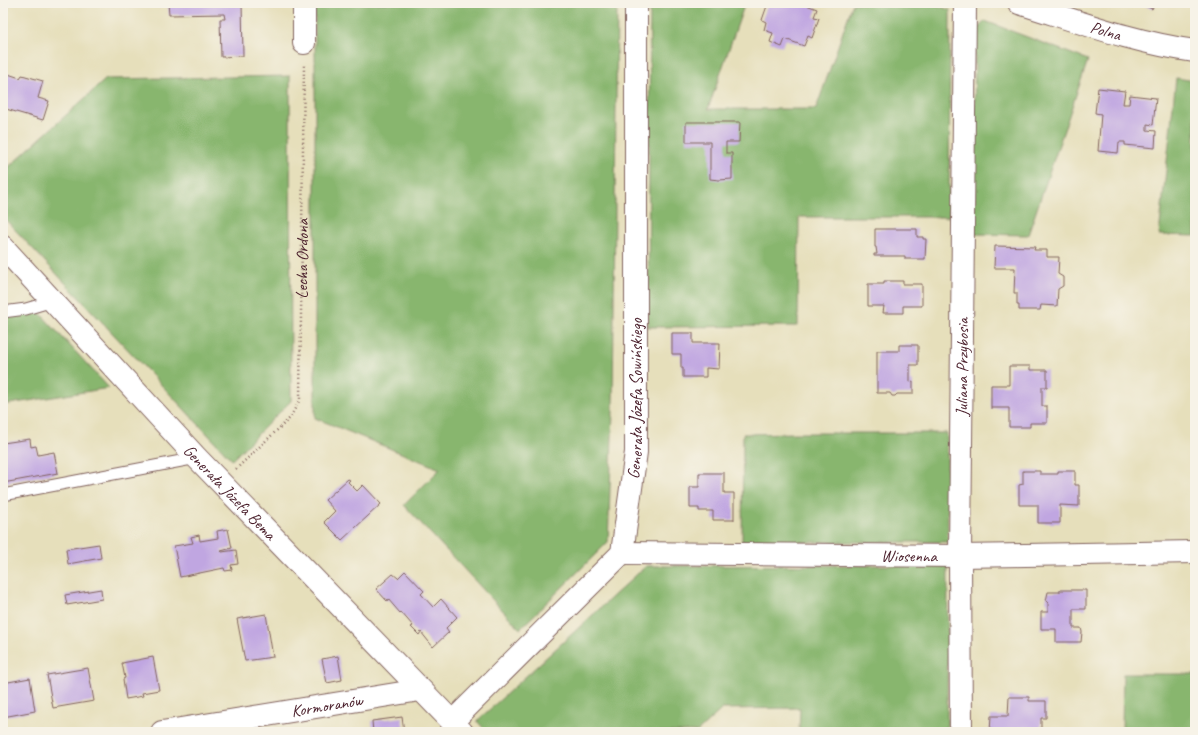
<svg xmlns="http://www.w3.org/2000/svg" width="1198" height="735" font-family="Caveat,sans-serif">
  <rect width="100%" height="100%" fill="#f7f3e8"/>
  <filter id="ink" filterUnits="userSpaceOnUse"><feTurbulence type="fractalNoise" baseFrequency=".025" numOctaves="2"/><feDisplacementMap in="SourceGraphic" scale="8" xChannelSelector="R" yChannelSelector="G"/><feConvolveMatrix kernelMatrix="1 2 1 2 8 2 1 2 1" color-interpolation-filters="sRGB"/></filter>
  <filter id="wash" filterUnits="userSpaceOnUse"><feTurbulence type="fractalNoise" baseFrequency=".012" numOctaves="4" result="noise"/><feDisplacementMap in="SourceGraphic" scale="16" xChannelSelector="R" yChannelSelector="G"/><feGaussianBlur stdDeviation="0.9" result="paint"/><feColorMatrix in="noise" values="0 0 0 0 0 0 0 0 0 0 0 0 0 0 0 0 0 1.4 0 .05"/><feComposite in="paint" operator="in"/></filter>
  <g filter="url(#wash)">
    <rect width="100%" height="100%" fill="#e6dfbb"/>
    <path fill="#88b66e" stroke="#696a4c" d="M315,3H617L613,411L608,542L520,629L404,505L440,469L315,418Z
      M650,3H745L708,109H816L853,3H930L950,10L949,217H799L798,326L648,327Z
      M985,21L1088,60L1028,235L974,234L975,31Z
      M290,76L291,401L232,460L3,217V172L106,79Z
      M1176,78L1195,81V236L1159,235Z
      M39,312L109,388L3,405V317Z
      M798,433H947L948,542H742L743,434Z
      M948,565L947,732H799L800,708L722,709L697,732H487L477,721L646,566Z
      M1123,674H1195V732H1122Z"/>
    <g id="blocks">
      <path fill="#c0a6e1" d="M168,3H242L243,56L221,57L220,19H225L224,14L169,15Z
        M768,3H801L817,9L814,17L819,18L812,38L808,36L804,46L785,39L782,47L770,42L773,33L764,30L766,22L762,20Z
        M1140,3H1155L1152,9Z
        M5,73L20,78L22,75L43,81L38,98L49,101L43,120L6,109L5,112L3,111V81Z
        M1098,88L1125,91L1123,104H1129L1130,95L1156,98L1153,125L1147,124V130L1156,131L1155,148L1125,145V142H1119L1118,153L1098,151L1101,114L1095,113Z
        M686,122H740L739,142H726V153H732V179L719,180L710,179V142H686Z
        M875,229H917V237H923V239H926L925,259H905V256H874V254H877L876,247H875Z
        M995,246L1035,247L1034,250H1047V257H1059L1058,274L1063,277V286L1058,289L1057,306L1041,305L1040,310H1019V305H1017V293H1014L1015,268H994Z
        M884,281H903V284H922V306H903V313H883L884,306H868V284H884Z
        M672,333H693V343H720L719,369L706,368V377H683V368H681V354H672Z
        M899,345H918V365H910V382L913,381V394H897L895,396H892L890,393H877V351H899Z
        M1009,366H1030V370H1047V387H1042V406H1047V423H1030V427H1009V408H991V385H1009Z
        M30,439L31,447L36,446L38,455L54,452L58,473L3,483V443Z
        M1023,471H1040V474H1058V471H1075V485H1079V506L1060,505V523H1038V505H1019V485L1023,484Z
        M699,473H724V493H734V520H713V511H699V508H690V487H699Z
        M348,479L350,480L348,482L357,491L363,485L381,504L342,540L324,522L335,511L325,500Z
        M228,529L232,548L221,551L222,552L236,550L238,564L231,565L232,570L225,571L224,568L180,577L174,546L193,543L191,537L199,535L200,541L218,538L217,531Z
        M99,544L101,558L68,564L66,549Z
        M405,571L424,591L421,594L433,607L441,599L457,617L446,628L449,632L433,647L421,632L419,635L411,627L413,626L401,612L400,613L388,599L387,601L376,589L393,574L398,578Z
        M101,589L102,599L67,605L65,595Z
        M1060,590H1086V609H1073V628H1081L1082,632L1081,642H1056V629H1041V612H1048V603L1046,601L1048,592H1060Z
        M266,614L273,657L245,661L237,619Z
        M338,656L342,680L327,683L322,659Z
        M153,657L159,690L142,693L143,696L126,699L123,679L125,678L122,663Z
        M88,668L94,701L53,708L47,675Z
        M30,678L35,711L3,717V683Z
        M1009,697H1029V701H1046V718H1041V732H990L991,716H1008Z
        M402,717L404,732H373L372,721Z"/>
    </g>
  </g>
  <g filter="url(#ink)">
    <use href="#blocks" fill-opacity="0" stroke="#81625d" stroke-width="1"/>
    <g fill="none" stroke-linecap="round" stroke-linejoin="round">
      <g stroke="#81625d" stroke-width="13">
        <path id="lane" d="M3,312L26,309L53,301
          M3,495L197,458"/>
      </g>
      <g stroke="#81625d" stroke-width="24">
        <g id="street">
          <path id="s2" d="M1019,3C1077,21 1135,43 1195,51"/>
          <path d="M304,43V3"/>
          <path id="s3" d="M3,247L197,458L462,732"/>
          <path id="s4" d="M622,553L960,556L1195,552"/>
          <path id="s5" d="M452,722L622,553L636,452V3"/>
          <path id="s6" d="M162,732L420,690"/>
          <path id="s7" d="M961,732L960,556L965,3"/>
        </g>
      </g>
      <path stroke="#81625d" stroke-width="2.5" stroke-dasharray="1 3" stroke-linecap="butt" id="s1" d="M236,469L290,418L300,399L304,64"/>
      <use href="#lane" stroke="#fff" stroke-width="11"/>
      <use href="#street" stroke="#fff" stroke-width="22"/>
    </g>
  </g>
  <g text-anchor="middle" stroke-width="3.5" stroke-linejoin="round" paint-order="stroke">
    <g font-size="17" fill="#4a1f2b" stroke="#f7f3e8">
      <text dy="6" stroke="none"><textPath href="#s2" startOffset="91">Polna</textPath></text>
      <text dy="6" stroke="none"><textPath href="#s1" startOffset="236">Lecha Ordona</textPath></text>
      <text dy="6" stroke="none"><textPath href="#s7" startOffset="365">Juliana Przybosia</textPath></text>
      <text dy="6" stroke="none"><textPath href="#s5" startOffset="395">Generała Józefa Sowińskiego</textPath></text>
      <text dy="6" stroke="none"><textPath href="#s3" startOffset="334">Generała Józefa Bema</textPath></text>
      <text dy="6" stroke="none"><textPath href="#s4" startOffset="287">Wiosenna</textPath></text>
      <text dy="6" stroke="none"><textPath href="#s6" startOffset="167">Kormoranów</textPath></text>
    </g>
  </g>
  <rect width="1198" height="735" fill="none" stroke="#f7f3e8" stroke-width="16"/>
</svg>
